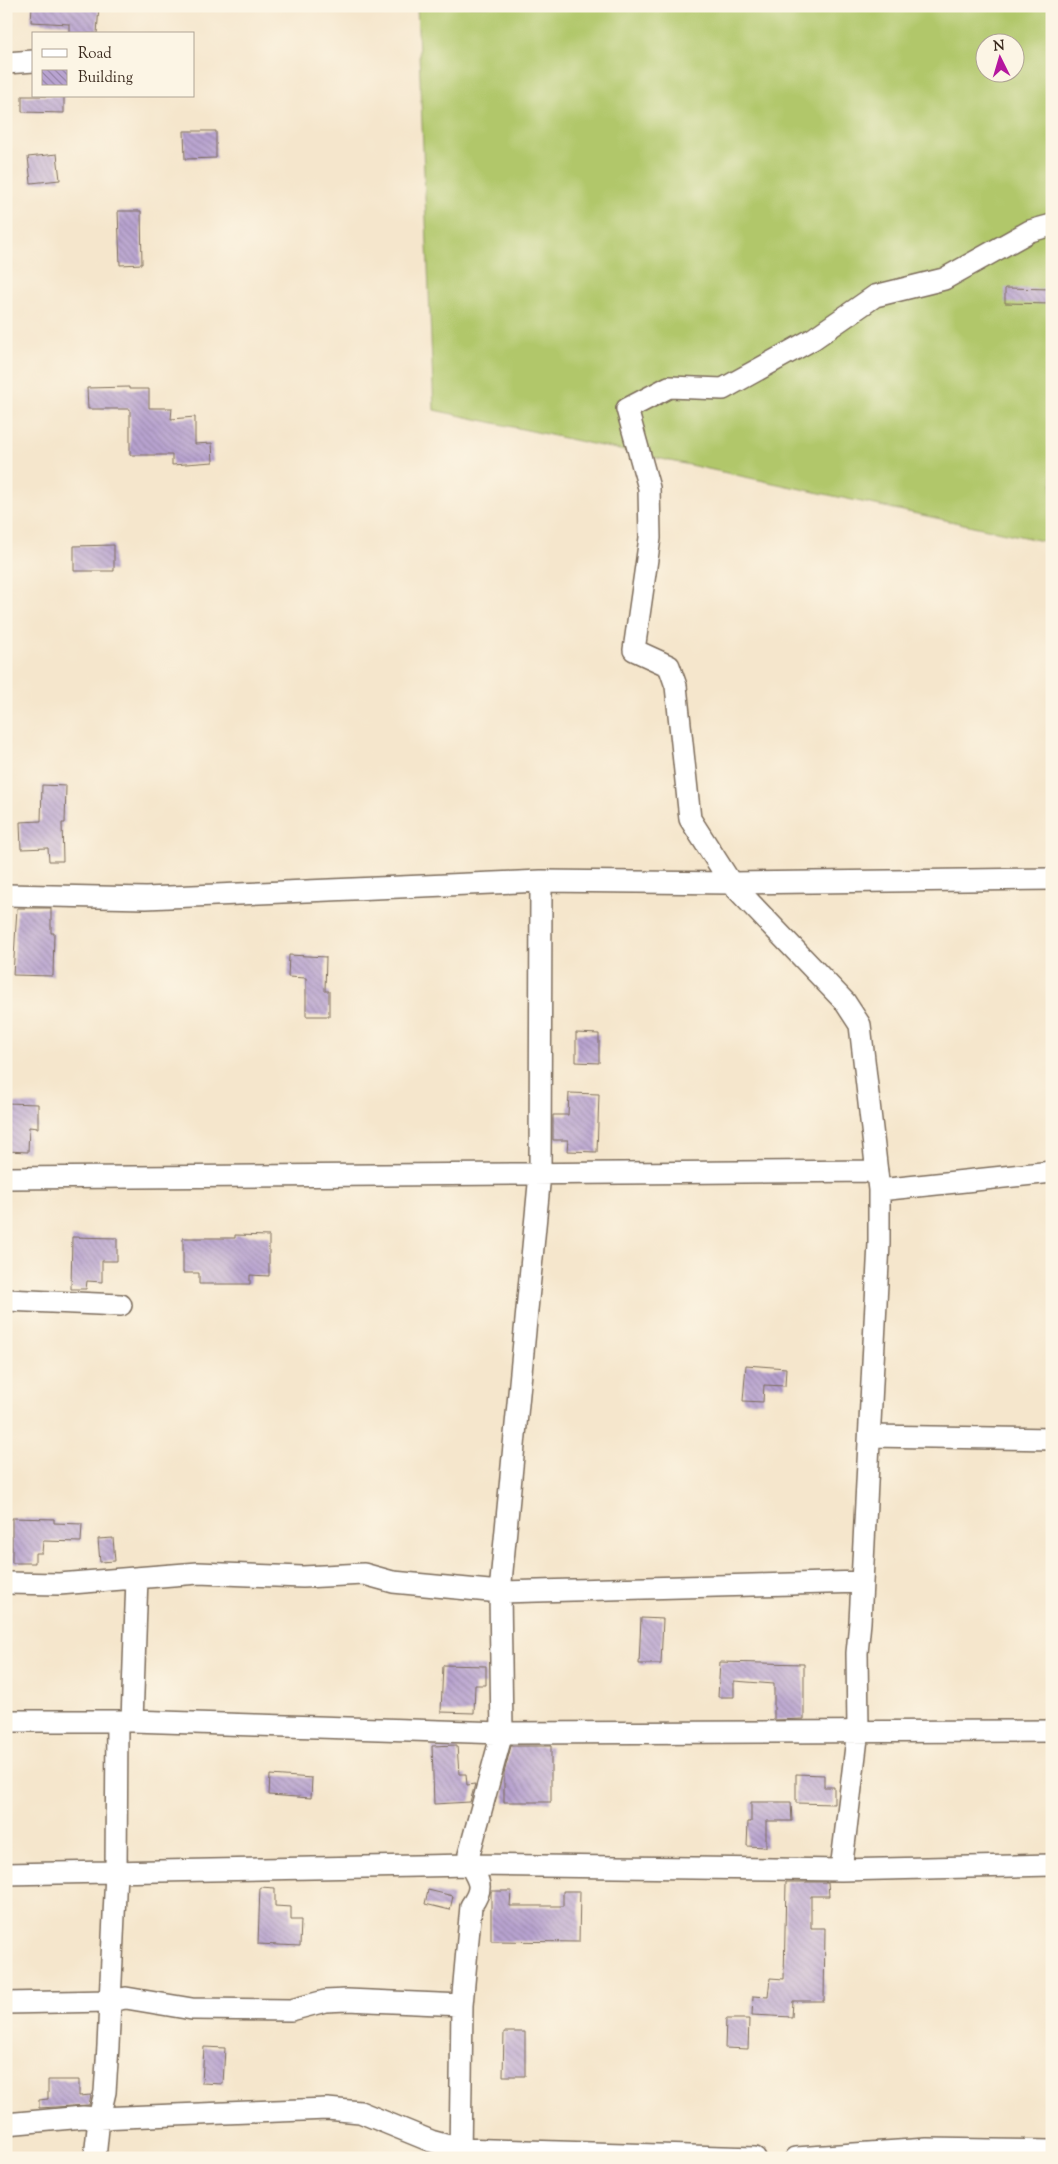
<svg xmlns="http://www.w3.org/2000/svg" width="1058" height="2164" font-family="'Sorts Mill Goudy',serif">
  <defs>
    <pattern id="building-back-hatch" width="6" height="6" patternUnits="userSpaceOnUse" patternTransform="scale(1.25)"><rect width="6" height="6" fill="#b8a3d0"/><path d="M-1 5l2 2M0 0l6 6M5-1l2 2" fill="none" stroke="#9785a8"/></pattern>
  </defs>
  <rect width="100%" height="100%" fill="#fcf5e5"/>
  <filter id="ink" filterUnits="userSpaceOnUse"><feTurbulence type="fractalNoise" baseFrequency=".02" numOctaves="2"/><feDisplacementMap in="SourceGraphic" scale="10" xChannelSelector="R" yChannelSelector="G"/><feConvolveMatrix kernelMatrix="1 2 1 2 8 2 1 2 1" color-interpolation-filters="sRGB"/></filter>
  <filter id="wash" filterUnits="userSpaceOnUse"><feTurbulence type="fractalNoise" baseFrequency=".0096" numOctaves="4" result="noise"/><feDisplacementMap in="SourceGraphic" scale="20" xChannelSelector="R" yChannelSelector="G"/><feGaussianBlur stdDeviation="1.12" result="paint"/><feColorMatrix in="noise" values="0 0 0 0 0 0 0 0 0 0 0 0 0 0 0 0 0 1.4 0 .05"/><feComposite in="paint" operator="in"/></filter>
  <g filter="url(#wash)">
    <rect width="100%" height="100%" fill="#f5e6cc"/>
    <path fill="#b1c76b" stroke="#767844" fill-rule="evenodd" d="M417,6H1052V543L434,410ZM986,42H1016V72H986Z"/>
    <g id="blocks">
      <path fill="url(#building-back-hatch)" d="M32,6H99L97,34H69V24L31,22Z
        M22,96H64V113L22,112Z
        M184,131H216V158L185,159Z
        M57,154L60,180L31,183L28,157Z
        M118,211H141L142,264L120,265Z
        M1005,288L1052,289V304L1005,303Z
        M129,387V389H149V408H172L171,419L195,417V444L212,443L213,462L172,465V455H130V409H88L87,388Z
        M114,545V571H74V546Z
        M42,785L66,786L65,823H62L63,861H49L48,848L21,849L20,822L41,821Z
        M17,908H51V933H54L53,976L13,975Z
        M289,955L326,957L325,991H329V1016H306V978L288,977Z
        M576,1033L599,1034V1063L576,1062Z
        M569,1093L599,1094L597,1152L567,1151L568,1140H553V1115H568Z
        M6,1103L38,1104V1128L29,1127L28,1152L6,1151Z
        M235,1235L269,1236V1276L250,1275V1284H199V1273H183V1238H235Z
        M72,1237L117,1238V1261H102V1282L87,1281L86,1289H71Z
        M746,1365L786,1368L785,1386L764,1385L763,1402L743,1401Z
        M12,1518L54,1519V1523L82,1524L81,1542L43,1541L42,1553H35V1563H12Z
        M113,1538L115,1561L100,1562L98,1539Z
        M641,1618L663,1619L661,1664H639Z
        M720,1662L804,1664V1719L774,1720V1684L734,1681V1697H718Z
        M443,1665L486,1666V1685H475L474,1713L441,1712Z
        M457,1745L459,1774H466L467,1785L475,1784L470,1802L434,1804L432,1746Z
        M511,1746H551V1802H504V1773Z
        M796,1774L824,1775V1787H834V1804L796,1803Z
        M270,1775L312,1778L311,1798L269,1795Z
        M751,1802H791L792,1821H766V1847L747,1846L748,1822H751Z
        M786,1882H828L829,1896H811V1928H825L824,2001H793L792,2017L752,2015L753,1996L768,1997L770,1978L784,1979Z
        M260,1887L275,1888V1906L291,1907V1920H301L300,1946L258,1944Z
        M428,1890L453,1896L450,1910L425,1904Z
        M491,1891H511L510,1906H563V1891H580L579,1942L491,1941Z
        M726,2019H749L748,2049L725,2048Z
        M504,2032H525V2076H503Z
        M204,2047L225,2048L223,2084L202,2083Z
        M48,2080H79V2096L91,2095L89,2105L39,2108V2100L48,2099Z"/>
    </g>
  </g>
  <g filter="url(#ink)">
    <use href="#blocks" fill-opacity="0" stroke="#7c6c5b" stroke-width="1"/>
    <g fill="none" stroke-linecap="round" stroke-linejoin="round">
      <g stroke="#7c6c5b" stroke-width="24">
        <path id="minor" d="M6,63L34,61
          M541,881L540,1174L500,1592L862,1582
          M6,895L146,898L541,881L731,883L1052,879
          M6,1178L877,1171
          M879,1190L1052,1172
          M6,1300L121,1305
          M870,1436L1052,1439
          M6,1583L59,1584L198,1573L303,1577L364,1574L393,1582L500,1592L502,1733L468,1858C474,1879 488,1882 471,1906L462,2005L460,2158
          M6,1721H132L502,1733L1052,1731
          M132,1721L137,1578
          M841,1870L858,1730L857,1653L860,1622L879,1243V1190L860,1025L845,1002L731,883L690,819L676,686L669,666L634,650L650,538L649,488L627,409L669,387L723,389L813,339L875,296L944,279L1030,231L1052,225
          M6,1874L470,1865L841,1870L1052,1865
          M6,2003L109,2001L126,1998L192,2009L291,2010L325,2001L347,2000L462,2005
          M6,2124L83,2117L99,2118L105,2092L108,2046L116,1872L117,1721
          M95,2158L99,2118L327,2109L360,2112L431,2141L460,2149L755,2158
          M796,2158L927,2149L1052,2151"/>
      </g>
      <use href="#minor" stroke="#fff" stroke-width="21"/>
    </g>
  </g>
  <rect width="1058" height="2164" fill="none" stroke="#fcf5e5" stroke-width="25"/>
  <rect x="32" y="32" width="162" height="65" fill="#fcf5e5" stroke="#afa495"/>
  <rect x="42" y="49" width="25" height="8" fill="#ffffff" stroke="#afa495"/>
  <text x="78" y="58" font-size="15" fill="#3b2a1e">Road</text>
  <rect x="42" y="70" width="25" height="15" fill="url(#building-back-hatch)" stroke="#afa495"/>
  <text x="78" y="82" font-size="15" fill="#3b2a1e">Building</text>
  <g transform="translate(1000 58) rotate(355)"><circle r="24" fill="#fcf5e5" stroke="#afa495"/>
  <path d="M0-4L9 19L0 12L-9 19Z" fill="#b5179e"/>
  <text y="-8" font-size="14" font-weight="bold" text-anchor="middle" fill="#3b2a1e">N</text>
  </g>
</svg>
